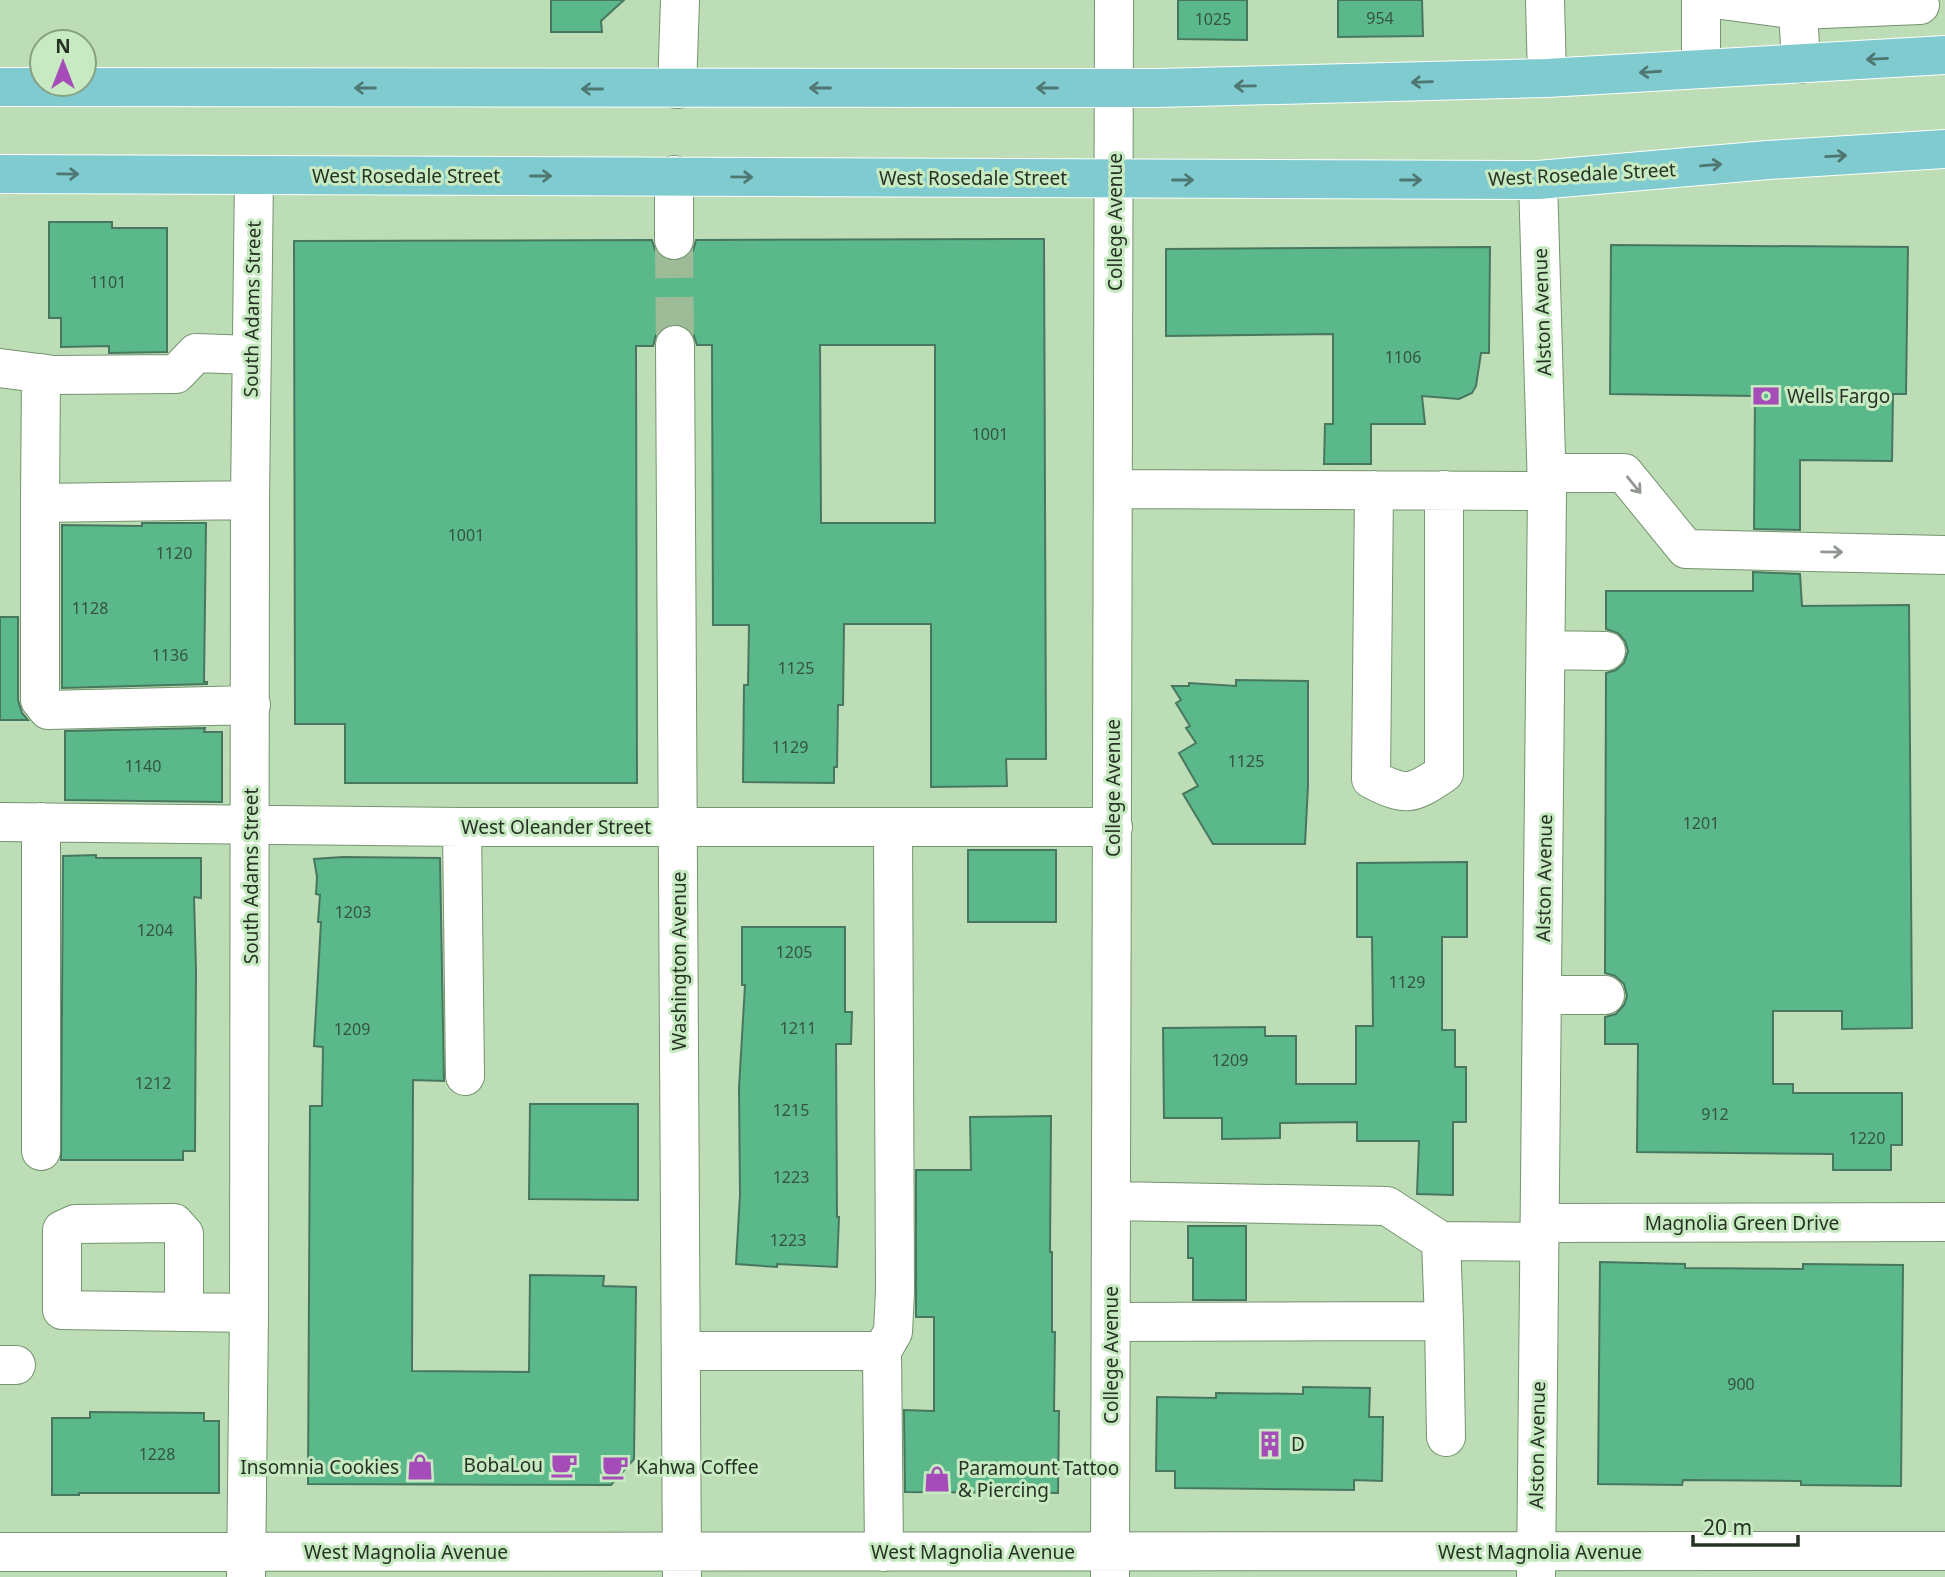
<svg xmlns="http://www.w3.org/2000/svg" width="1945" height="1577" font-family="'Noto Sans',sans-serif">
  <rect width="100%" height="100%" fill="#bcddb5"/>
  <path fill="#5bb88a" stroke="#48775f" stroke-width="2" fill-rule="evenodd" d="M551,0H624L601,21L602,32H551Z
    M1178,0H1247V40L1178,39Z
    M1338,0H1422L1423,36L1338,37Z
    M49,222H112V228H167V352L109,353V346L61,347V318H49Z
    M1044,239L1046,759H1006L1007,786L931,787V624H844L843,705H838L837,767H834V783L743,782L744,685H748L749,625H713L712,345H697L693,333L685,326L676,323L663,327L656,335L653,346H636L637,783H345V724H295L294,241L652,240L655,250L663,259L675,262L684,259L693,251L696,240ZM820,345H935V523H821Z
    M1611,245L1908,247L1906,394H1893L1892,461L1800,460V530L1754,529L1755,396L1610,394Z
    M1490,247L1489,353H1481L1476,386L1472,393L1459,399L1422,396L1425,424H1371V464H1324L1325,424H1333V334L1166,336V249Z
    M142,523H206L204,682H207V684L62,688V525L142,526Z
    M1753,572L1800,574L1802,606L1909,605L1912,1028L1842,1029V1011H1773V1084H1793V1093H1902V1145H1891V1170H1833V1154L1637,1152L1638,1044H1605V1017L1616,1014L1624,1005L1627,996L1624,984L1615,976L1605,973L1606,673L1616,670L1624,663L1628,651L1625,641L1618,633L1606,629V591H1753Z
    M0,617H18V700L22,713L28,720H0Z
    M1236,680L1308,681V786L1305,844H1213L1183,794L1198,786L1179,753L1196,743L1186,728L1190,726L1176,703L1181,700L1172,686H1189V683L1236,686Z
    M205,728L204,732H222V802L65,800V731Z
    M968,850H1056V922H968Z
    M96,855V858H201V898L194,897L196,970L195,1151H183V1160H61L63,856Z
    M343,857L440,858L444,1081L413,1080L412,1371L529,1372L530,1275L604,1276L603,1286L636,1287L634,1459L611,1485L308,1484L310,1106H322L323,1047L314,1046L321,922H318L320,895L316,894L317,877L314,859Z
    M1467,862V937H1442V1030H1455V1067H1466V1122H1453V1195L1417,1194L1419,1141H1357V1122L1280,1123V1138L1222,1139V1118H1164L1163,1028L1265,1027V1036H1296V1084H1356V1026H1373L1372,937H1357V863Z
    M742,927H845V1012H852L851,1044H836L837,1217H839L837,1267L777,1264V1267L736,1264L740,1195L739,1088L745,985H742Z
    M530,1104H638V1200L529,1199Z
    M1051,1116L1050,1252H1052V1332H1055L1054,1411H1059L1058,1493L905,1492L904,1410L934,1411V1317H916V1170H971L970,1117Z
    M1188,1226H1246V1300H1193V1258H1188Z
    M1600,1262L1685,1264V1268L1803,1269V1264L1903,1265L1901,1486L1801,1485V1481L1683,1480L1682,1485L1598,1484Z
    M1303,1387L1370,1388L1369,1417H1383L1382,1481L1354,1480V1490L1175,1488V1471H1156L1157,1397L1216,1398V1393L1303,1394Z
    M90,1412L204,1413V1421H219V1493H79V1495H52V1418H90Z"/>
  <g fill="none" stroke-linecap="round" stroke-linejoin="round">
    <path stroke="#9ebb98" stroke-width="38" stroke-dasharray="38 19" stroke-linecap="butt" d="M674,240L675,345"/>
    <g stroke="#75946f" stroke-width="40">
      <path id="minor" d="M1545,0L1547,78
        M1701,0V68
        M1722,0L1798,10
        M1801,64L1798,10L1920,5
        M677,89L680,0
        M674,175V240
        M675,345L682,1577
        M0,368L54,375L176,374L196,353L252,355
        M1547,473H1624L1686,549L1945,555
        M1115,489L1547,491
        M1374,490L1371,779C1406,797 1412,795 1444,773V490
        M250,500L40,503V700L48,710L251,705
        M40,503L41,373
        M1546,650L1606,651
        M0,822L462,827H1113
        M41,822V1151
        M462,827L465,1076
        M1542,995H1605
        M1112,1201L1387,1206L1441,1241L1539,1242
        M1540,1223L1945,1222
        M184,1312V1234L174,1223L75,1224L62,1230V1310L249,1313
        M1444,1321L1446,1437
        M1111,1322L1444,1321L1441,1241
        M681,1351H882L884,1552
        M882,1351L893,1332L895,1291L893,827
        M0,1365H16
        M0,1552L1945,1551
        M1110,1576L1114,0
        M246,1577L249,1313L250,500L254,176
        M1536,1577L1547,491L1538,180"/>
    </g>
    <g stroke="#fff" stroke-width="40">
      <path id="major" d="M0,87L1158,88L1547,78L1945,55
        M0,174L1538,180L1768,160L1945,149"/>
    </g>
    <use href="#minor" stroke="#fff" stroke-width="38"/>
    <use href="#major" stroke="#80cbd0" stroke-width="38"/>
  </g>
  <defs><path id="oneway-shaft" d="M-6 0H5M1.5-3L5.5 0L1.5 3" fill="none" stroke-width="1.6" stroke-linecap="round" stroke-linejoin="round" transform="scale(1.75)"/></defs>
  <g stroke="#4e7771">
    <use href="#oneway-shaft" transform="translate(1877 59) rotate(177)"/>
    <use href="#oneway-shaft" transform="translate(1650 72) rotate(176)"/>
    <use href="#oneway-shaft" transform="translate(1422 82) rotate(178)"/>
    <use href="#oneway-shaft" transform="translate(1245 86) rotate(179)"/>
    <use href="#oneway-shaft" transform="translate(365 88) rotate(-180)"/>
    <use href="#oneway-shaft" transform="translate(820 88) rotate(180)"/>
    <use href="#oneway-shaft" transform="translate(1047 88) rotate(180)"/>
    <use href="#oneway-shaft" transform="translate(592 89) rotate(180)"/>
    <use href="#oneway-shaft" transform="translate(1836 156) rotate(-3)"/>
    <use href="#oneway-shaft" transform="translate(1711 165) rotate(-5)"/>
    <use href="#oneway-shaft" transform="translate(68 174) rotate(1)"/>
    <use href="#oneway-shaft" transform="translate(541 176)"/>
    <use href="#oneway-shaft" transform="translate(742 177) rotate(1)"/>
    <use href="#oneway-shaft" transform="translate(1183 180)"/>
    <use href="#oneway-shaft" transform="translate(1411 180)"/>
  </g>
  <g stroke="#929891">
    <use href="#oneway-shaft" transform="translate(1634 485) rotate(51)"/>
    <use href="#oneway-shaft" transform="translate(1832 552) rotate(1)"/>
  </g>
  <defs>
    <g id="bank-bare" transform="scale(2.1)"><path d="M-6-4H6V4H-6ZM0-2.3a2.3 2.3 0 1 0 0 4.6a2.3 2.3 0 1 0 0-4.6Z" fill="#a54cb8" stroke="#c8eac2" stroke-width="2.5" paint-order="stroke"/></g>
    <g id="building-bare" transform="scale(2.1)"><path d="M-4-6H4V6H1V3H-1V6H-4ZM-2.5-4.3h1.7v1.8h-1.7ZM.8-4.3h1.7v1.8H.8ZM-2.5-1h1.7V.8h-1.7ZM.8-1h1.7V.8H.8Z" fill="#a54cb8" stroke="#c8eac2" stroke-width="2.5" paint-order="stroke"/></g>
    <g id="cafe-bare" transform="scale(2.1)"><path d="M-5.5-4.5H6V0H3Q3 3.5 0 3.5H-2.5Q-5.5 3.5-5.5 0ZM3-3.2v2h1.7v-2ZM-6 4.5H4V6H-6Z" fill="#a54cb8" stroke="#c8eac2" stroke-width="2.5" paint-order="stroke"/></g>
    <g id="shop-bare" transform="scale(2.1)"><path d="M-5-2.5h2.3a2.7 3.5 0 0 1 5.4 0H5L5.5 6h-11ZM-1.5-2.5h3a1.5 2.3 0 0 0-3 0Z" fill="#a54cb8" stroke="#c8eac2" stroke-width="2.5" paint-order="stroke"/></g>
  </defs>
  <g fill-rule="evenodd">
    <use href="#bank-bare" x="1766" y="396"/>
    <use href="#building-bare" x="1270" y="1444"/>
    <use href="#cafe-bare" x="564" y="1465"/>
    <use href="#shop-bare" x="420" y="1467"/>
    <use href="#cafe-bare" x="615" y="1467"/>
    <use href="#shop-bare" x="937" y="1479"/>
  </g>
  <g text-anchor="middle" stroke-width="6" stroke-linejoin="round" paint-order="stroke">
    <g font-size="16" fill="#33543d">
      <text x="1380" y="24">954</text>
      <text x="1213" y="25">1025</text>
      <text x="108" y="288">1101</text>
      <text x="1403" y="363">1106</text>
      <text x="990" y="440">1001</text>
      <text x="466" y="541">1001</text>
      <text x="174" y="559">1120</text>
      <text x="90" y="614">1128</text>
      <text x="170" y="661">1136</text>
      <text x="796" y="674">1125</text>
      <text x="790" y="753">1129</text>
      <text x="1246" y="767">1125</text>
      <text x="143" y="772">1140</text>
      <text x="1701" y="829">1201</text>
      <text x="353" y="918">1203</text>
      <text x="155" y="936">1204</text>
      <text x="794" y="958">1205</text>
      <text x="1407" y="988">1129</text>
      <text x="798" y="1034">1211</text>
      <text x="352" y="1035">1209</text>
      <text x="1230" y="1066">1209</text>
      <text x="153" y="1089">1212</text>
      <text x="791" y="1116">1215</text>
      <text x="1715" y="1120">912</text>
      <text x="1867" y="1144">1220</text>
      <text x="791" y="1183">1223</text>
      <text x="788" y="1246">1223</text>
      <text x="1741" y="1390">900</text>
      <text x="157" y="1460">1228</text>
    </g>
    <g font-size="19" fill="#263223" stroke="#c8eac2">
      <text transform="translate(1582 174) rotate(-3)" y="7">West Rosedale Street</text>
      <text x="406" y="183">West Rosedale Street</text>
      <text x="973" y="185">West Rosedale Street</text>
      <text transform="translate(1115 222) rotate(-90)" y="7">College Avenue</text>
      <text transform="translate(252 309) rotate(-89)" y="7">South Adams Street</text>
      <text transform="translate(1542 312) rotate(-92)" y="7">Alston Avenue</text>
      <text transform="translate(1113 788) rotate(-90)" y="7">College Avenue</text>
      <text x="556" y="834">West Oleander Street</text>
      <text transform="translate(251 876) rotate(-90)" y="7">South Adams Street</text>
      <text transform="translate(1544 878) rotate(-89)" y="7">Alston Avenue</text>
      <text transform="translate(679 961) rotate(-90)" y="7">Washington Avenue</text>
      <text x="1742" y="1230">Magnolia Green Drive</text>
      <text transform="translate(1111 1355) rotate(-90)" y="7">College Avenue</text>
      <text transform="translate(1537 1445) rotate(-89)" y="7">Alston Avenue</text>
      <text x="406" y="1559">West Magnolia Avenue</text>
      <text x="973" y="1559">West Magnolia Avenue</text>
      <text x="1540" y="1559">West Magnolia Avenue</text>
    </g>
    <g font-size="19" fill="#263223" stroke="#c8eac2" text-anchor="start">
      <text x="1787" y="403">Wells Fargo</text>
      <text x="1291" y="1451">D</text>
      <text x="543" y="1472" text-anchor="end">BobaLou</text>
      <text x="399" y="1474" text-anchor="end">Insomnia Cookies</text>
      <text x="636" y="1474">Kahwa Coffee</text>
      <text x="958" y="1475">Paramount Tattoo<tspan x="958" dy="22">&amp; Piercing</tspan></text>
    </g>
  </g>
  <g transform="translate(63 63)"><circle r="33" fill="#c8eac2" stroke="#87a082" stroke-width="2"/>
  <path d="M0-5L12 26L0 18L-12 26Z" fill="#a54cb8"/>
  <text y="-10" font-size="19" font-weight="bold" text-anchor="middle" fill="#263223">N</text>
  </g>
  <path d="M1693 1535v10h105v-10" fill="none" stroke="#263223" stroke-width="3.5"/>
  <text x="1703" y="1535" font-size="21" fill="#263223" stroke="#c8eac2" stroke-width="5" paint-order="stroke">20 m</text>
</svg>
